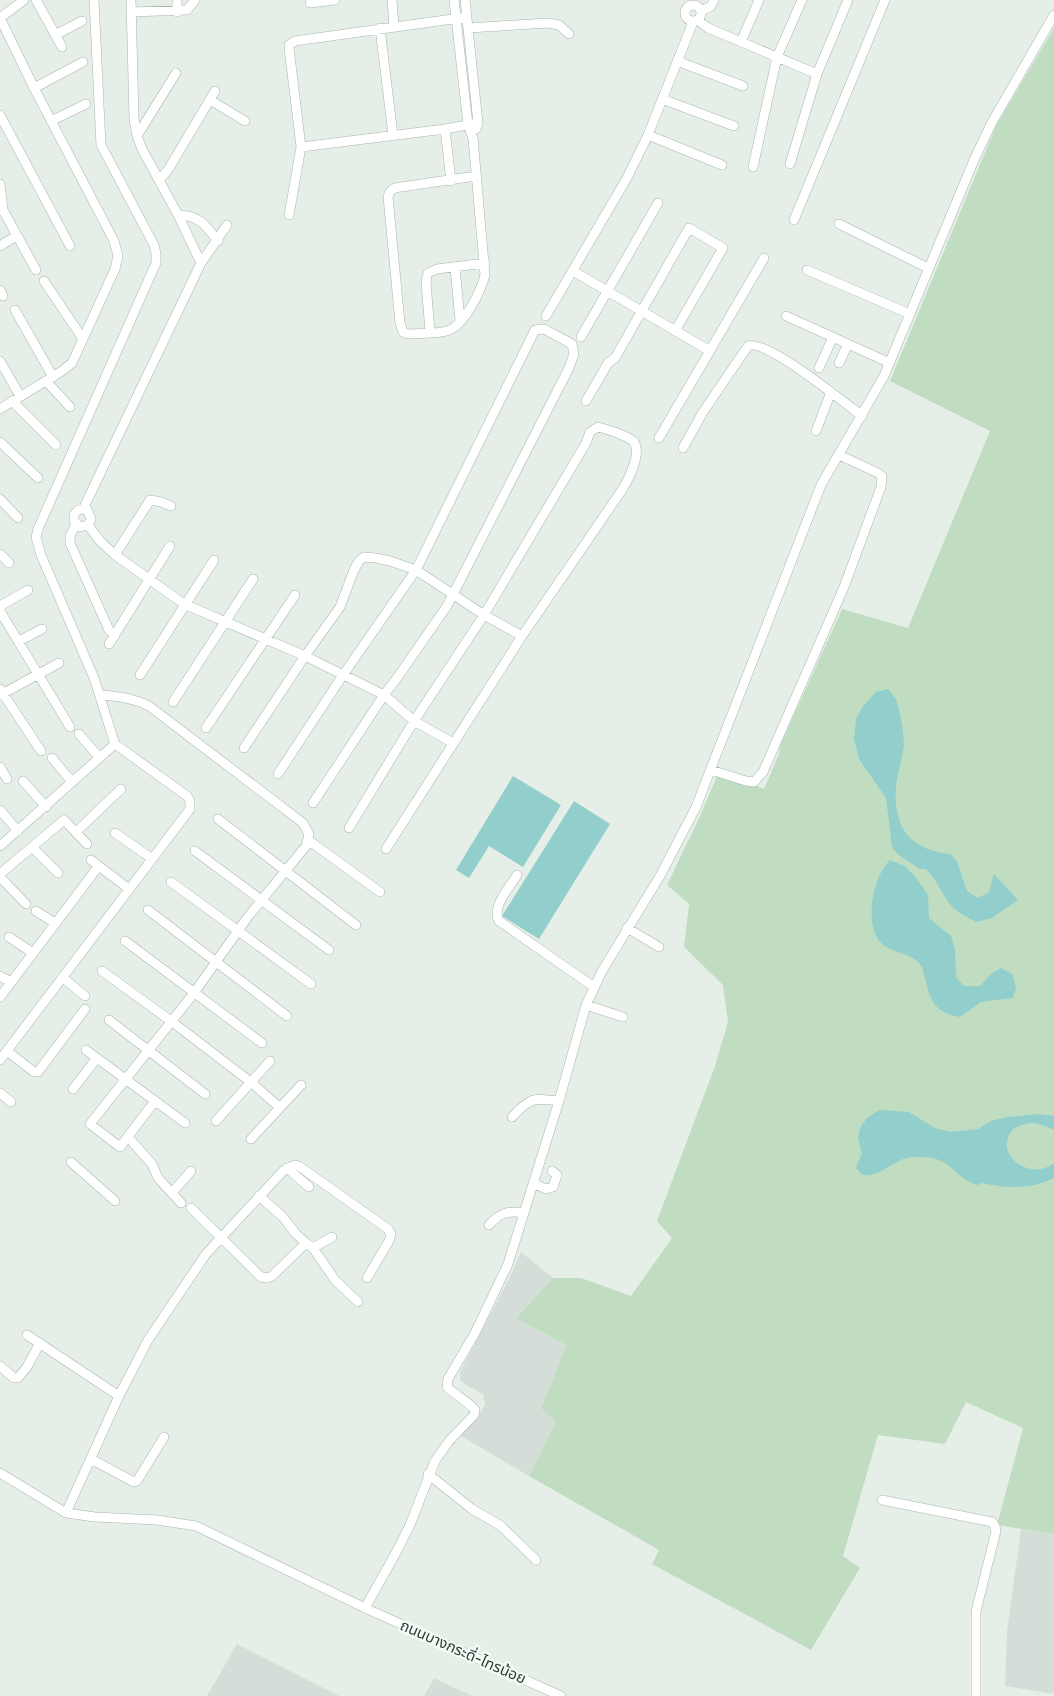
<svg xmlns="http://www.w3.org/2000/svg" width="1054" height="1696" font-family="Inter,'Noto Sans Thai',sans-serif">
  <rect width="100%" height="100%" fill="#e6eee8"/>
  <path fill="#d4ddd7" d="M521,1252L553,1278L516,1318L566,1345L541,1407L556,1421L529,1476L461,1436L479,1416L485,1404L483,1394L466,1385L460,1380V1372L512,1273Z
    M1021,1529L1054,1534V1694L1005,1686L1007,1632Z
    M237,1644L339,1696H207Z
    M434,1678L472,1696H424Z"/>
  <path fill="#c0ddc2" d="M1054,28V1534L997,1525L1023,1428L966,1402L945,1444L878,1435L843,1556L860,1568L811,1650L652,1564L659,1550L529,1476L556,1421L541,1408L566,1345L516,1318L553,1278H581L631,1296L672,1238L657,1221L715,1066L728,1022L723,985L684,947L689,904L667,885L700,816L720,769L764,789L779,754L780,746L842,609L908,628L990,431L890,381L996,126Z"/>
  <path fill="#92cecb" d="M888,689C891,693 895,697 897,702C900,712 904,734 904,744C903,758 897,772 896,786C893,827 909,850 951,854L957,862L967,891L978,898L989,892L994,874L1018,900L992,918L976,922C967,917 956,912 949,903C941,892 936,879 926,869H920C911,862 896,856 892,847L886,798L859,759L854,739L856,719L863,706L876,692Z
    M513,776L561,805L523,867L489,846L469,878L456,870Z
    M574,801L610,824L539,939L502,916Z
    M890,860L905,866L917,879L928,895L929,918L951,936L955,949L956,977L964,986H980L991,974L1001,968L1012,974L1016,987L1013,998L981,1002L960,1017C934,1012 931,1002 925,979C924,975 923,970 922,967C913,951 892,955 880,942C864,923 873,876 890,860Z
    M879,1110L909,1112L935,1128L951,1132L978,1129L991,1121L1007,1117L1039,1114L1054,1116V1130C1039,1122 1027,1120 1012,1130C993,1157 1032,1181 1054,1163V1178C1031,1190 1006,1188 981,1183L978,1185C962,1182 954,1166 939,1160C932,1157 923,1157 916,1157C894,1156 885,1177 862,1175L856,1168L862,1153L858,1138L860,1128L867,1118Z"/>
  <g fill="none" stroke-linecap="round" stroke-linejoin="round">
    <g stroke="#a8b6ae" stroke-width="10">
      <path id="street" d="M36,0L62,47
        M177,0V12
        M392,0L394,26
        M454,0L468,125L473,138L485,275C481,291 464,326 447,331C435,334 420,333 408,334L403,332L400,323L388,197C390,189 393,188 401,187L476,176
        M465,0L478,123L476,129
        M310,3L335,0
        M685 13a8 8 0 1 1 16 0a8 8 0 1 1-16 0Z
        M702,11L711,6L714,0
        M131,12L187,10L195,0
        M467,17L295,41L289,45V48L301,147L445,129L478,123
        M698,20L708,28L817,74
        M380,28L393,135
        M468,28L548,23L559,25L569,34
        M55,35L82,21
        M741,42L759,0
        M677,61L743,86
        M34,88L83,62
        M662,99L734,126
        M210,100L245,121
        M0,115L70,246
        M51,121L86,104
        M445,129L451,181
        M648,135L722,165
        M137,136L176,73
        M790,164L817,74L848,0
        M753,167L777,57L802,0
        M159,180L168,170L215,91
        M0,184L3,210L36,270
        M178,215C200,215 206,226 218,241
        M289,215L301,147
        M794,220L885,0
        M839,224L928,268
        M0,246L16,236
        M201,263L227,225
        M455,267L460,321
        M807,270L910,314
        M573,271L710,351
        M44,281L83,339
        M0,290L3,296
        M15,310L53,377
        M546,316L627,178L648,135L693,22
        M786,316L890,363
        M430,332L426,282L428,273L437,269L485,263
        M581,337L658,203
        M0,361L20,396
        M839,363L848,344
        M819,368L833,337
        M46,381L70,407
        M12,401L56,445
        M586,401L608,363L615,358L689,228L723,248L675,331
        M0,409L62,371L72,363L115,269L118,256L114,241L34,88L0,18L24,0
        M816,431L831,392
        M659,438L764,258
        M0,442L38,478
        M683,448L703,412L748,346C765,338 845,403 862,416
        M0,499L18,518
        M85,505L201,263L178,215L142,149L137,136L134,119L131,0
        M85,505L91,519L88,525L80,527L74,521V515L78,510L84,509Z
        M76,524L70,536V543L109,630L115,636
        M88,525L100,541L115,555L184,604L305,656L384,695L414,721L453,743
        M0,554L9,563
        M115,555L150,500L161,502L171,506
        M0,606L28,590
        M0,611L70,727
        M19,641L42,629
        M109,644L170,546
        M140,675L214,560
        M0,689L41,751
        M0,695L59,663
        M100,695C117,696 134,698 149,706L303,823L309,834L306,846L247,918L194,993L90,1124L120,1147L155,1101
        M173,702L253,579
        M206,728L295,595
        M79,734L99,757
        M244,748L305,656L340,607L354,570L359,561L364,557L376,558L390,561L416,570L484,615L522,636
        M52,758L72,782
        M0,767L7,779
        M711,770L746,781L754,782L763,772L844,587L881,487L882,476L878,473L839,455
        M278,774L343,675L416,570L535,330L544,329L572,344L574,354L569,368L447,606L397,678L384,695L313,803
        M23,781L46,807
        M0,810L18,831
        M218,819L356,925
        M349,828L414,721L484,615L586,443L590,432L598,427C606,429 629,436 634,442C642,454 628,480 622,490L522,636L386,849
        M76,832L121,789
        M115,833L151,858
        M308,840L380,892
        M0,846L115,744
        M32,847L58,873
        M195,851L329,950
        M91,860L129,889
        M0,874L64,820L87,844
        M517,875C510,887 491,907 499,921L594,987
        M0,877L26,904
        M171,882L311,984
        M148,910L287,1016
        M36,911L55,923
        M627,928L659,947
        M9,937L33,953
        M125,941L262,1043
        M102,971L171,1021L252,1083L279,1107
        M0,976L11,982
        M63,978L85,996
        M0,997L98,867
        M586,1005L623,1017
        M109,1020L205,1094
        M86,1050L185,1123
        M7,1051L34,1072H38L85,1009
        M0,1060L190,809V801L187,796L115,744L94,678L41,555L36,537L38,529L156,263V254L154,245L101,145L94,0
        M73,1089L97,1058
        M0,1093L11,1102
        M512,1117C531,1097 533,1098 559,1101
        M216,1121L270,1061
        M128,1137L152,1164L158,1178L181,1203
        M251,1139L301,1085
        M71,1162L115,1201
        M287,1168L309,1187
        M533,1183L546,1189L553,1187L557,1175L552,1171
        M172,1193L191,1171
        M259,1196L283,1217L296,1234L306,1243
        M191,1208L261,1277L267,1278L272,1276L306,1243L313,1248L335,1280L358,1302
        M489,1225C500,1213 508,1210 524,1213
        M313,1248L332,1237
        M27,1335L119,1396
        M0,1366L14,1378H18L27,1367L40,1343
        M91,1459L134,1482L137,1481L164,1437
        M0,1473L66,1513L95,1517L157,1520L196,1526L365,1608L561,1696
        M428,1474L472,1509L501,1526L536,1560
        M882,1500L992,1522L995,1526L996,1531L976,1611V1696
        M66,1513L119,1396L148,1340L206,1254L284,1170L295,1165L299,1166L388,1229L391,1234L389,1241L367,1278
        M365,1608L398,1549L410,1525L435,1461L449,1441L474,1415L475,1410C467,1400 456,1396 447,1387L448,1379L475,1333L508,1264L559,1101L586,1005L602,971L660,876L696,807L821,485L884,376L974,160L991,124L1054,15"/>
    </g>
    <use href="#street" stroke="#fff" stroke-width="9"/>
  </g>
  <g text-anchor="middle" stroke-width="5" stroke-linejoin="round" paint-order="stroke">
    <g font-size="15" fill="#253f33" stroke="#f6faf7">
      <text transform="translate(463 1652) rotate(24)" y="5">ถนนบางกระดี่-ไทรน้อย</text>
    </g>
  </g>
</svg>
